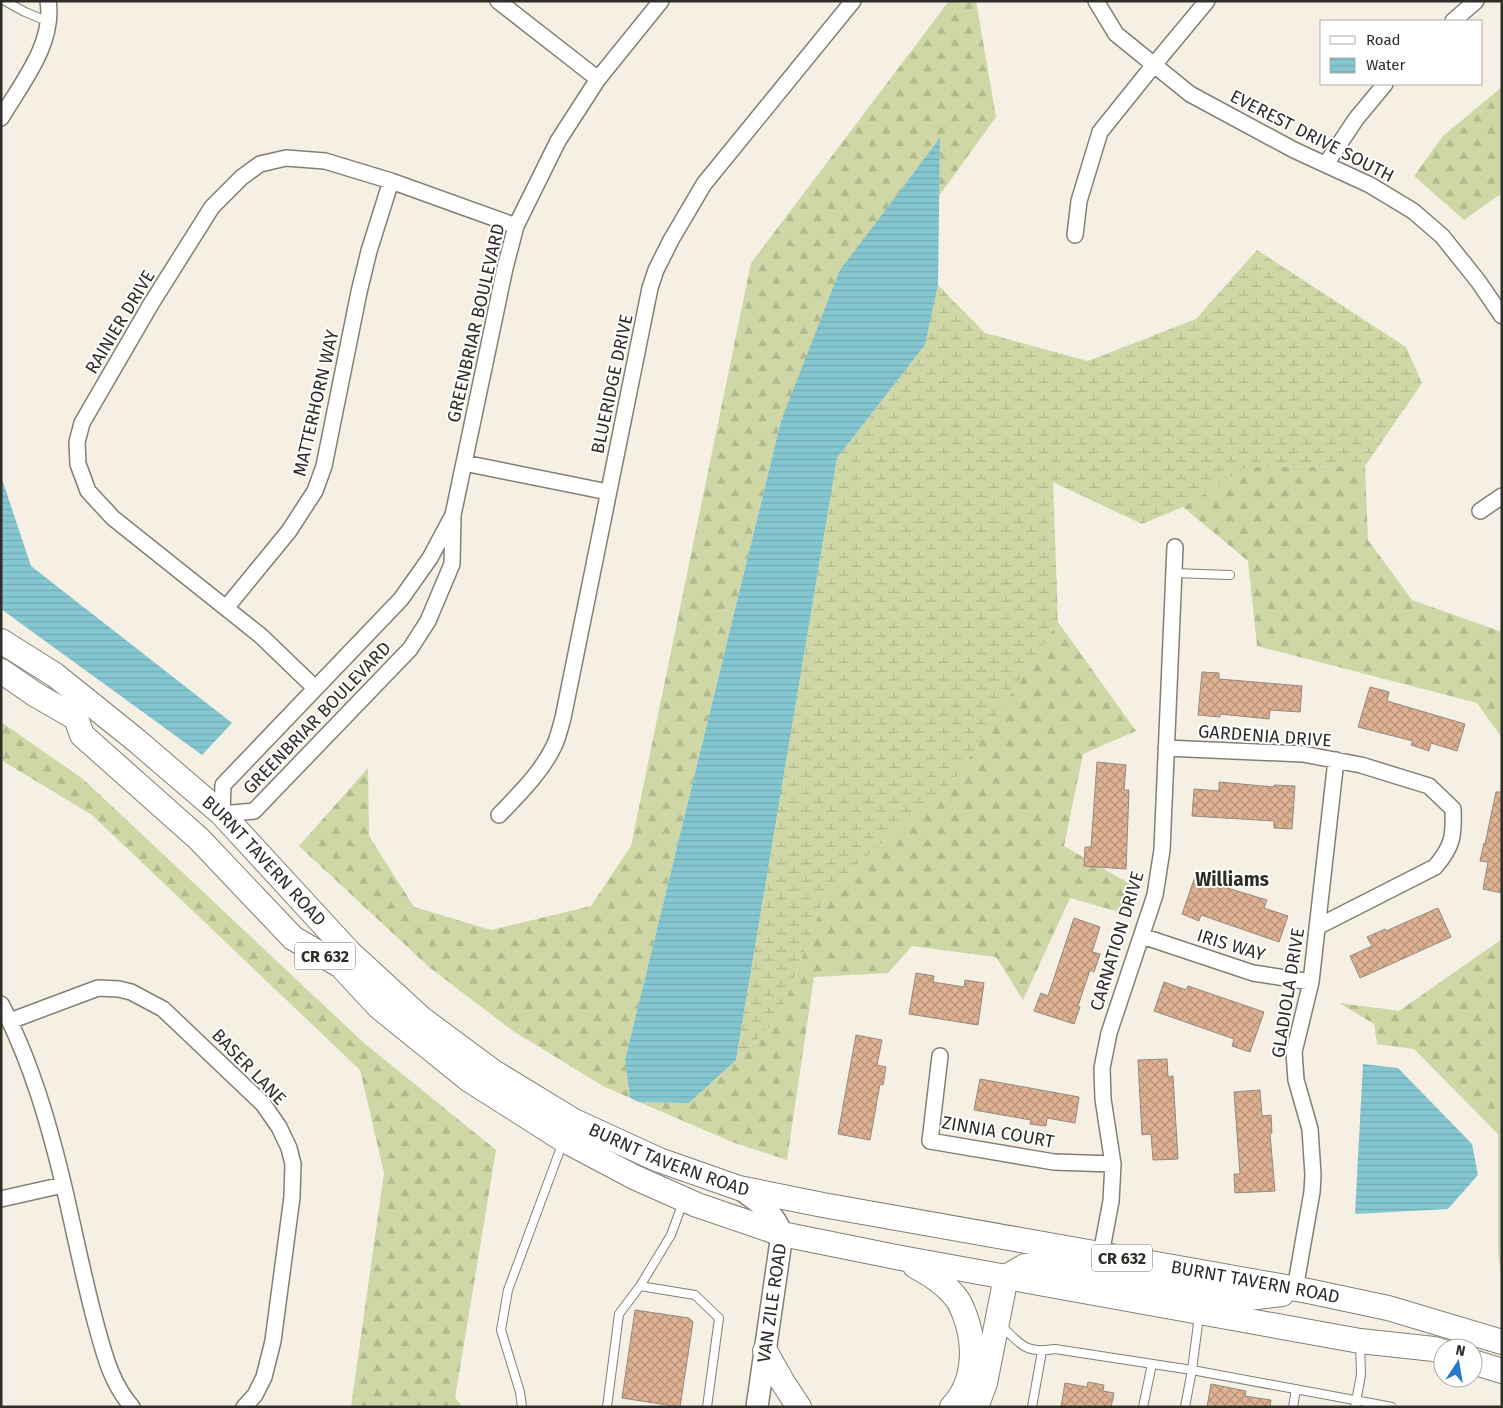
<svg xmlns="http://www.w3.org/2000/svg" width="1503" height="1408" font-family="'Fira Sans',sans-serif">
  <defs>
    <pattern id="forest-firs" width="22" height="20" patternUnits="userSpaceOnUse" patternTransform="scale(1.25)"><rect width="22" height="20" fill="#ced7a5"/><path d="M5 1l3.5 6h-7zM16 11l3.5 6h-7z" fill="#b1b98e"/></pattern>
    <pattern id="wetland-marsh" width="20" height="14" patternUnits="userSpaceOnUse" patternTransform="scale(1.25)"><rect width="20" height="14" fill="#ced7a5"/><path d="M1 5h8M5 5V1M11 12h8M15 12V8" fill="none" stroke="#b1b98e"/></pattern>
    <pattern id="water-rules" width="6" height="5" patternUnits="userSpaceOnUse" patternTransform="scale(1.25)"><rect width="6" height="5" fill="#85c7d1"/><path d="M0 2.5h6" fill="none" stroke="#73abb3"/></pattern>
    <pattern id="building-cross-hatch" width="8" height="8" patternUnits="userSpaceOnUse" patternTransform="scale(1.25)"><rect width="8" height="8" fill="#dfb293"/><path d="M0 0l8 8M0 8l8-8" fill="none" stroke="#b59178"/></pattern>
  </defs>
  <rect width="100%" height="100%" fill="#f5f0e3"/>
  <path fill="url(#forest-firs)" d="M949,1H976L996,117L939,196L940,140L781,421L625,1060L630,1098L603,1086L513,1031L429,967L299,846L368,768L369,836L414,907L491,930L591,906L631,846L751,263Z
    M1502,87V193L1464,220L1414,176L1443,136Z
    M1365,466L1368,540L1412,600L1502,632V738L1477,703L1257,646L1248,561L1183,507L1247,467Z
    M1058,622L1136,731L1083,754L1064,846L1130,884L1126,914L1070,898L1023,1000L996,957L912,946L888,973L814,977L787,1160L732,1142L639,1102L689,1103L736,1060L778,1019L828,890L953,782Z
    M1,722L83,779L364,1043L496,1150L455,1398L463,1407H351L384,1173L360,1070L92,815L1,760Z
    M1502,939V1284L1498,1252V1134L1414,1049L1377,1044L1374,1024L1339,1003L1399,1011Z"/>
  <path fill="url(#wetland-marsh)" d="M1257,250L1406,347L1422,383L1365,466L1247,467L1183,507L1142,524L1053,482L1058,622L953,782L828,890L778,1019L736,1060L837,458L925,345L938,285L985,333L1088,361L1196,319Z"/>
  <path fill="url(#water-rules)" d="M940,138L938,285L925,345L837,458L736,1060L689,1103L639,1102L630,1098L625,1060L781,421L840,270Z
    M1,476L31,566L232,723L202,755L1,609Z
    M1363,1064L1398,1068L1472,1144L1478,1175L1448,1209L1355,1214Z"/>
  <path fill="url(#building-cross-hatch)" stroke="#958a82" d="M1202,672L1219,673V679L1302,686L1300,712L1270,710L1269,719L1220,714V717L1198,715Z
    M1370,687L1389,692L1387,701L1465,724L1457,751L1431,743L1429,751L1411,745L1413,741L1358,727Z
    M1097,762L1126,765L1124,790H1129L1126,869L1084,866L1085,847H1091Z
    M1219,782L1274,787V785L1295,786L1292,829L1274,828V821L1192,816L1194,789L1219,791Z
    M1496,792H1502V893L1483,889L1488,862L1480,861L1484,843L1485,844Z
    M1196,874L1215,881L1214,884L1267,900L1264,908L1288,916L1279,942L1201,915L1199,921L1182,914Z
    M1438,908L1451,937L1360,978L1350,956L1372,946L1367,937L1385,929L1386,931Z
    M1074,918L1100,927L1092,952L1100,954L1094,972L1090,970L1078,1006L1080,1007L1074,1024L1034,1011L1041,993L1048,996Z
    M916,973L934,976L933,982L964,987L965,980L984,983L978,1025L909,1014Z
    M1164,982L1186,990L1188,986L1264,1012L1250,1052L1232,1046L1234,1039L1154,1011Z
    M856,1035L882,1040L877,1065L886,1067L883,1085L880,1084L870,1140L838,1134Z
    M1167,1059L1168,1077L1173,1076L1178,1159L1153,1160L1151,1134L1142,1135L1138,1060Z
    M980,1079L1079,1097L1075,1123L1047,1118L1046,1126L1030,1124L1031,1120L974,1110Z
    M1260,1090L1262,1116L1271,1115L1272,1133L1270,1134L1275,1191L1235,1193L1234,1174H1240L1234,1092Z
    M635,1310L689,1318L693,1322L680,1407L622,1398Z
    M1088,1382L1104,1385L1103,1391L1114,1393L1111,1407H1061L1065,1383L1087,1387Z
    M1211,1384L1246,1391L1245,1396L1271,1400L1270,1407H1207Z"/>
  <g fill="none" stroke-linecap="round" stroke-linejoin="round">
    <g stroke="#847f73" stroke-width="10">
      <path id="lane" d="M5,1L25,12L49,22
        M1174,573L1230,575
        M683,1202L671,1235L640,1286L695,1295L719,1318L707,1407
        M1199,1316L1192,1370L1392,1407
        M1001,1325C1020,1344 1025,1354 1055,1349L1192,1370L1185,1407
        M522,1407L520,1392L501,1330L508,1290L563,1142
        M607,1407L619,1314L640,1286
        M1032,1407L1042,1351
        M1143,1407L1152,1364
        M1293,1407L1296,1389
        M1355,1407L1361,1375L1360,1343"/>
    </g>
    <g stroke="#847f73" stroke-width="18">
      <path id="street" d="M498,1L598,79
        M1096,1L1116,34L1190,94L1294,150L1370,185L1413,211L1442,236L1478,281L1502,316
        M1453,21L1476,1
        M1,118C21,84 55,43 48,1
        M1326,164L1356,119L1385,84
        M1075,235L1079,201L1100,132L1153,66L1207,1
        M464,463L608,492
        M1480,511L1502,496
        M453,515L430,558L401,599L223,785L222,814L254,811L410,649L428,621L452,564L453,515L505,268L516,226L558,141L598,79L661,1
        M226,608L289,531L315,491L324,466L359,292L369,251L391,181
        M315,688L261,636L113,518L88,491L78,464L77,442L82,423L151,304L212,207L242,177L260,164L286,158L325,161L391,181L516,226
        M1166,748L1303,754L1361,765L1429,786L1453,809C1454,836 1453,846 1435,867L1317,927
        M499,815C519,794 540,774 553,748C558,739 560,728 563,718L650,288L656,270L671,240L704,184L853,1
        M1142,936L1253,973L1311,982
        M1,1004C31,1061 49,1124 64,1187C75,1234 84,1281 97,1328C105,1357 112,1384 132,1407
        M10,1021L98,988L119,989L131,992L163,1009L263,1104L279,1127L289,1148L293,1164L292,1197L273,1341L264,1377L255,1395L244,1407
        M940,1056L930,1141L1054,1162L1113,1164
        M1,1199L63,1185
        M1101,1254L1111,1201L1113,1164L1103,1099L1102,1068L1109,1033L1155,895L1162,850L1175,547
        M1295,1289L1312,1192L1313,1175L1310,1129L1296,1080L1294,1052L1311,982L1336,760"/>
    </g>
    <g stroke="#847f73" stroke-width="24">
      <path id="secondary" d="M739,1188C760,1203 772,1210 782,1234L757,1407"/>
    </g>
    <g stroke="#847f73" stroke-width="26">
      <g id="primary">
        <path id="s1" d="M1,641L55,675L137,741L222,814L349,952L422,1019L492,1071L574,1121L659,1160L739,1188L823,1205L1308,1291L1388,1308L1502,1342"/>
        <path d="M1,671L36,695L76,718L82,735L199,839L293,938L341,966L379,1007L468,1079L564,1140L634,1177L697,1205L782,1234L901,1258L1360,1341L1434,1349L1443,1352"/>
        <path d="M915,1266C931,1275 946,1284 957,1299C960,1303 962,1308 964,1313C976,1343 976,1382 952,1407"/>
        <path d="M765,1351L782,1381L799,1407"/>
        <path d="M1473,1362L1502,1371"/>
        <path d="M976,1407L985,1383L1006,1277L1025,1266L1044,1265L1241,1299L1282,1294"/>
      </g>
    </g>
    <use href="#lane" stroke="#fff" stroke-width="8"/>
    <use href="#street" stroke="#fff" stroke-width="15"/>
    <use href="#secondary" stroke="#fff" stroke-width="21"/>
    <use href="#primary" stroke="#fff" stroke-width="24"/>
  </g>
  <g text-anchor="middle" stroke-width="4" stroke-linejoin="round" paint-order="stroke">
    <g fill="#fff" stroke="#6d6c68" stroke-width="1">
      <rect x="295" y="942.5" width="60" height="27" rx="4"/>
      <rect x="1092" y="1244.5" width="60" height="27" rx="4"/>
    </g>
    <g font-size="16" font-weight="bold" fill="#2f2d28">
      <text x="325" y="962">CR 632</text>
      <text x="1122" y="1264">CR 632</text>
    </g>
    <g font-size="18" fill="#2f2d28" stroke="#fff">
      <text transform="translate(1312 136) rotate(27)" y="6">EVEREST DRIVE SOUTH</text>
      <text transform="translate(120 322) rotate(-59)" y="6">RAINIER DRIVE</text>
      <text transform="translate(476 323) rotate(-77)" y="6">GREENBRIAR BOULEVARD</text>
      <text transform="translate(612 384) rotate(-78)" y="6">BLUERIDGE DRIVE</text>
      <text transform="translate(316 403) rotate(-77)" y="6">MATTERHORN WAY</text>
      <text transform="translate(317 718) rotate(-46)" y="6">GREENBRIAR BOULEVARD</text>
      <text transform="translate(1265 736) rotate(4)" y="6">GARDENIA DRIVE</text>
      <text dy="6" stroke="none"><textPath href="#s1" startOffset="344">BURNT TAVERN ROAD</textPath></text>
      <text transform="translate(1117 941) rotate(-73)" y="6">CARNATION DRIVE</text>
      <text transform="translate(1231 945) rotate(17)" y="6">IRIS WAY</text>
      <text transform="translate(1288 993) rotate(-81)" y="6">GLADIOLA DRIVE</text>
      <text transform="translate(249 1067) rotate(46)" y="6">BASER LANE</text>
      <text transform="translate(998 1132) rotate(10)" y="6">ZINNIA COURT</text>
      <text dy="6" stroke="none"><textPath href="#s1" startOffset="854">BURNT TAVERN ROAD</textPath></text>
      <text dy="6" stroke="none"><textPath href="#s1" startOffset="1454">BURNT TAVERN ROAD</textPath></text>
      <text transform="translate(772 1303) rotate(-82)" y="6">VAN ZILE ROAD</text>
    </g>
    <g font-size="19" font-weight="bold" fill="#2f2d28" stroke="#fff">
      <text x="1232" y="886">Williams</text>
    </g>
  </g>
  <rect width="1503" height="1408" fill="none" stroke="#2f2d28" stroke-width="5"/>
  <rect x="1320" y="20" width="162" height="65" fill="#ffffff" stroke="#acaba9"/>
  <rect x="1330" y="36" width="25" height="8" fill="#ffffff" stroke="#acaba9"/>
  <text x="1366" y="45" font-size="15" fill="#2f2d28">Road</text>
  <rect x="1330" y="58" width="25" height="15" fill="url(#water-rules)" stroke="#acaba9"/>
  <text x="1366" y="70" font-size="15" fill="#2f2d28">Water</text>
  <g transform="translate(1458 1363) rotate(12)"><circle r="24" fill="#ffffff" stroke="#acaba9"/>
  <path d="M0-4L9 19L0 12L-9 19Z" fill="#2678c6"/>
  <text y="-8" font-size="14" font-weight="bold" text-anchor="middle" fill="#2f2d28">N</text>
  </g>
</svg>
